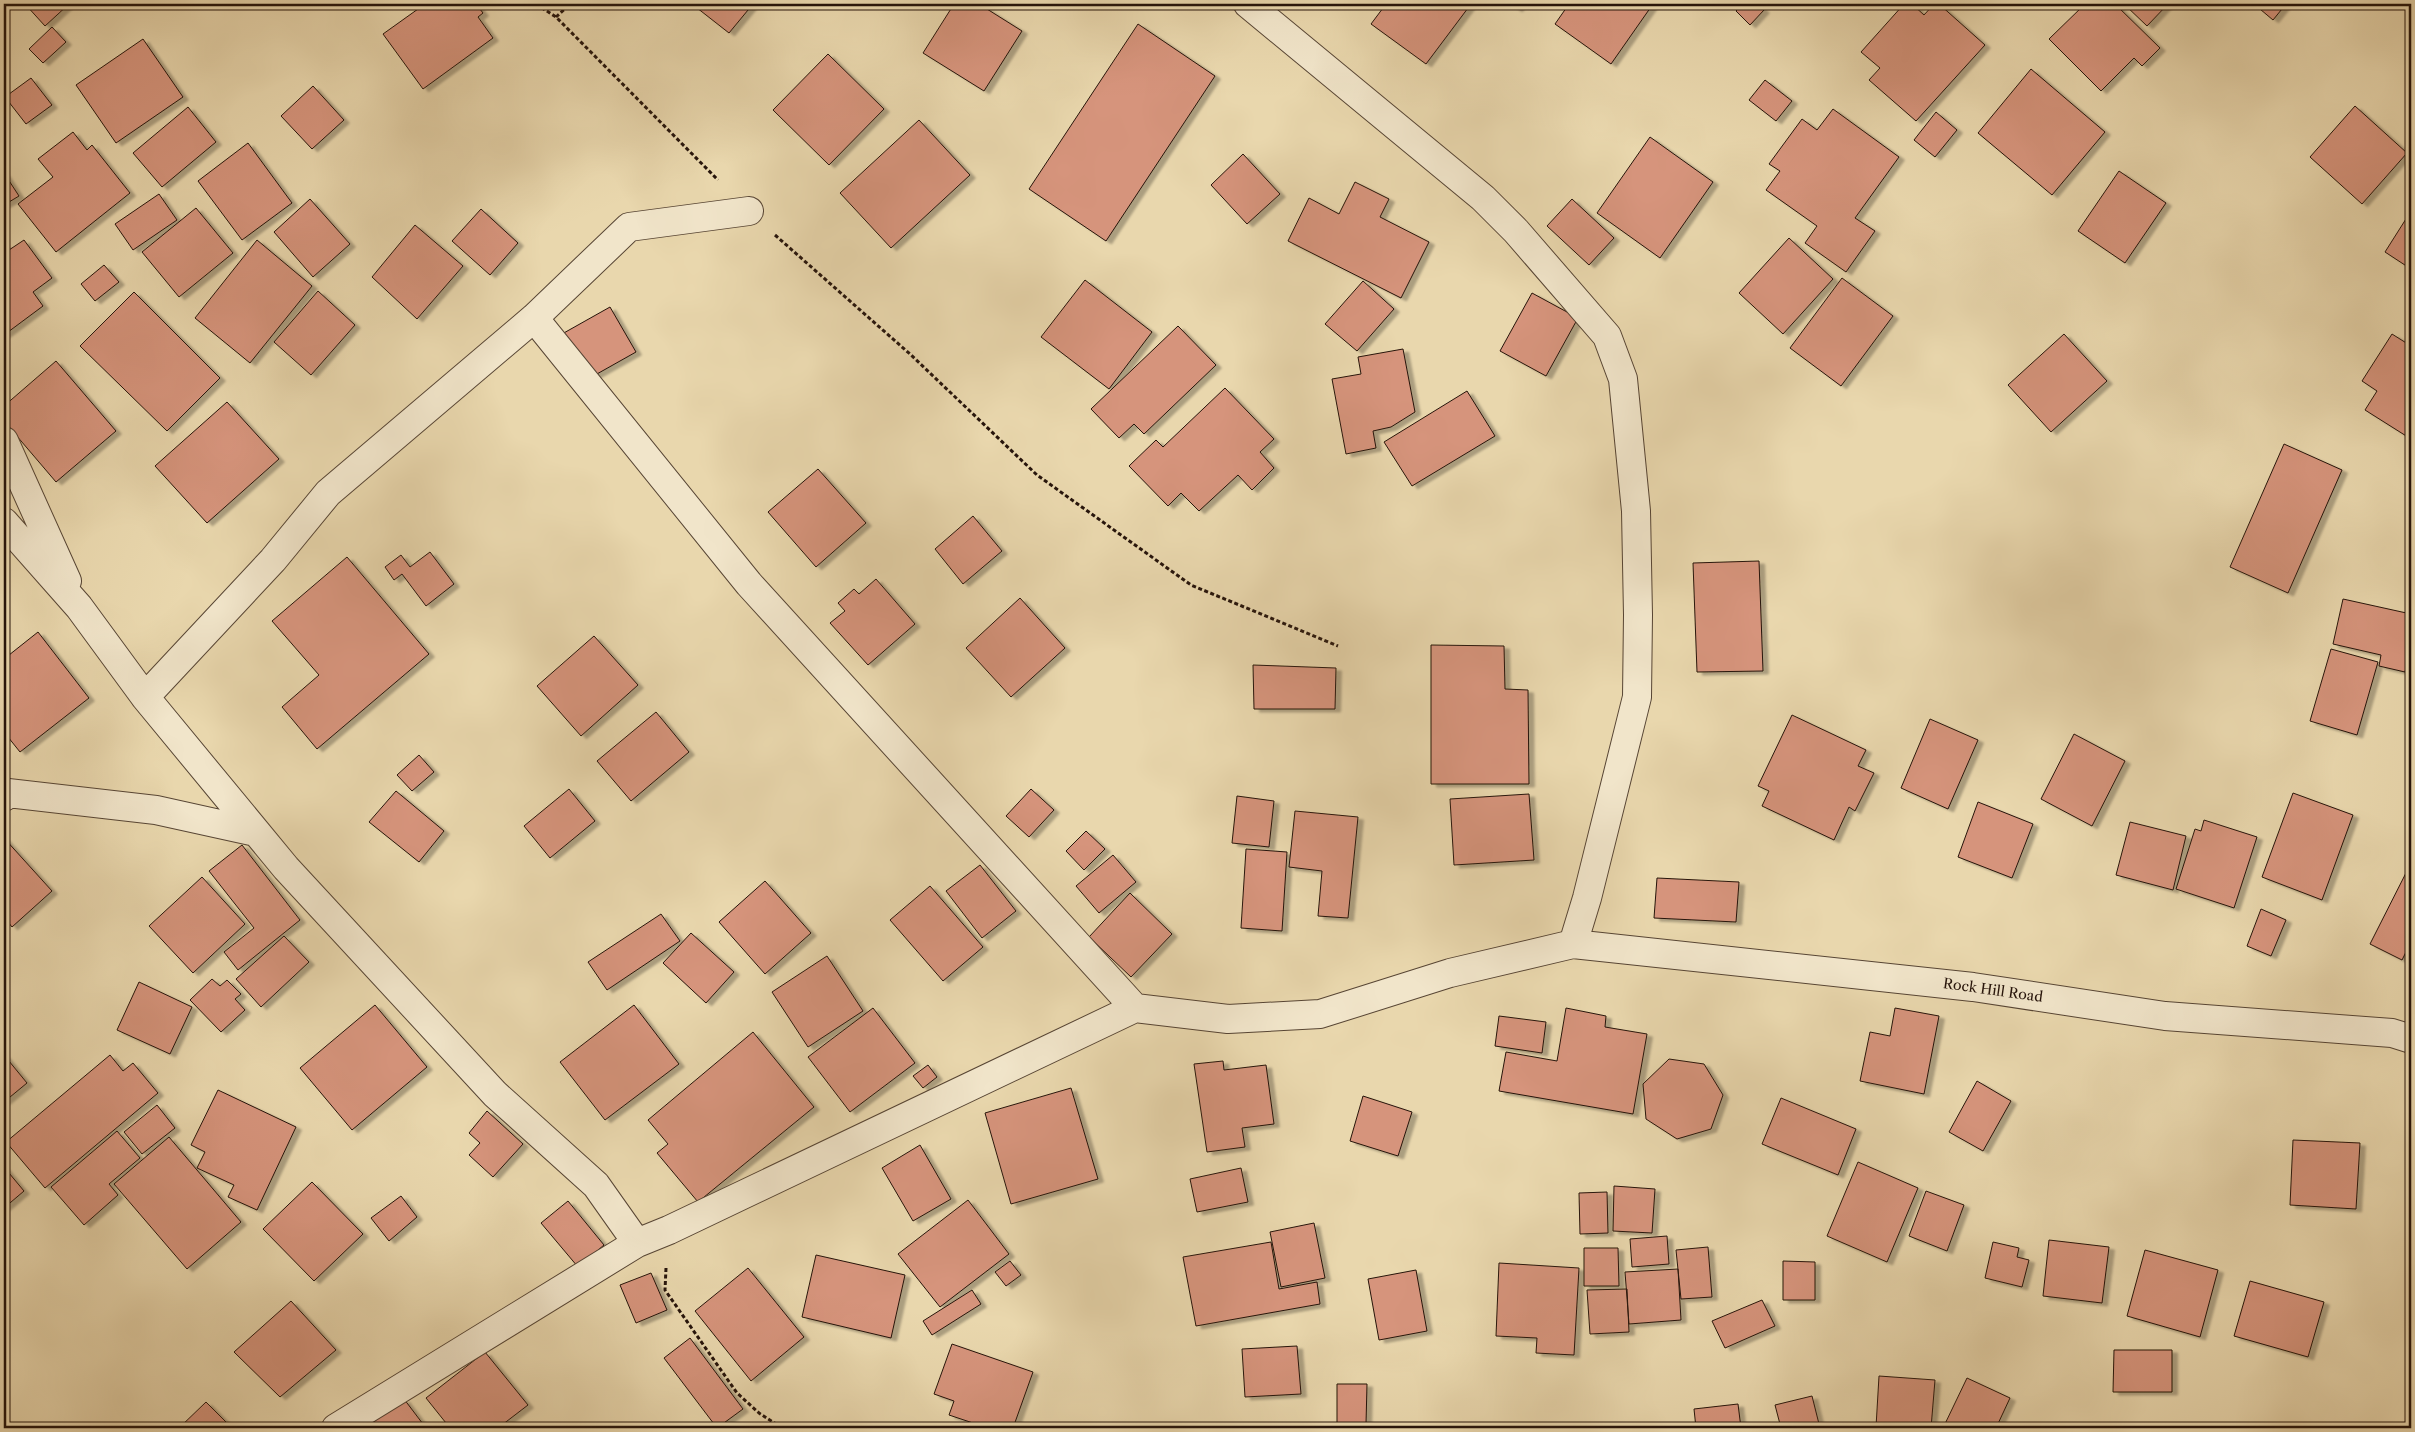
<svg xmlns="http://www.w3.org/2000/svg" width="2415" height="1432" font-family="'Libre Caslon Text',serif">
  <defs>
    <filter id="shadow"><feDropShadow dx="5.5" dy="3" stdDeviation="1" flood-color="#0004"/></filter>
  </defs>
  <rect width="100%" height="100%" fill="#e9d7ad"/>
  <filter id="stains"><feTurbulence type="fractalNoise" baseFrequency=".004" numOctaves="4"/><feColorMatrix values="0 0 0 0 .2 0 0 0 0 .09 0 0 0 0 .02 0 0 0 .5 -.17"/></filter>
  <radialGradient id="worn" r=".72"><stop offset=".6" stop-color="#630" stop-opacity="0"/><stop offset="1" stop-color="#630" stop-opacity=".3"/></radialGradient>
  <path fill="#d6947b" stroke="#26140b" filter="url(#shadow)" d="M25,4H69L45,26Z
    M425,4H476L483,13L478,17L493,38L423,89L383,34Z
    M692,4H753L729,33Z
    M954,4H979L1022,31L984,91L923,53Z
    M1386,4H1471L1426,64L1371,24Z
    M1510,4H1520L1517,9Z
    M1569,4H1653L1611,64L1555,24Z
    M1742,4H1757L1764,10L1750,25L1736,11Z
    M1904,4H1912L1924,15L1934,4H1939L1985,45L1916,121L1869,80L1880,68L1861,52Z
    M2085,4H2115L2160,48L2142,66L2134,58L2101,91L2049,39Z
    M2124,4H2168L2147,26Z
    M2254,4H2286L2273,20Z
    M1138,24L1215,76L1106,241L1029,189Z
    M52,27L66,42L43,63L29,49Z
    M143,39L183,97L116,143L76,85Z
    M828,54L884,109L829,165L773,110Z
    M2031,69L2105,132L2052,195L1978,133Z
    M31,78L52,105L26,124L5,97Z
    M1765,80L1792,101L1776,121L1749,100Z
    M313,86L344,120L312,149L281,116Z
    M2355,106L2407,153L2362,204L2310,157Z
    M188,107L216,142L162,187L133,153Z
    M1833,109L1899,157L1855,218L1875,231L1846,272L1805,243L1817,226L1766,190L1780,171L1769,164L1802,119L1817,130Z
    M1936,112L1957,130L1935,157L1914,140Z
    M919,120L970,175L891,248L840,193Z
    M73,132L87,150L92,145L130,193L56,252L18,204L53,177L38,159Z
    M1650,137L1713,182L1660,258L1597,213Z
    M248,143L292,203L242,240L198,181Z
    M1243,154L1280,194L1247,224L1211,185Z
    M2119,171L2166,203L2125,263L2078,231Z
    M4,173L19,196L4,205Z
    M1355,182L1389,199L1380,217L1429,242L1401,298L1288,241L1309,198L1339,214Z
    M159,194L177,220L133,250L115,224Z
    M310,199L350,244L313,277L274,232Z
    M1572,199L1614,238L1589,265L1547,226Z
    M196,208L233,253L179,297L142,252Z
    M481,209L518,243L490,275L452,241Z
    M2411,211V269L2385,252Z
    M415,225L463,266L417,319L372,277Z
    M1789,238L1833,279L1783,334L1739,293Z
    M24,240L52,278L33,292L43,306L4,335V244L9,250Z
    M257,240L312,286L250,363L195,318Z
    M104,265L119,282L95,301L81,284Z
    M1842,278L1893,316L1841,386L1790,348Z
    M1085,280L1152,332L1109,389L1041,337Z
    M1363,281L1394,309L1357,351L1325,324Z
    M318,291L355,325L311,375L274,342Z
    M134,292L220,378L167,431L80,346Z
    M1532,293L1578,318L1546,376L1500,351Z
    M610,307L636,352L588,379L562,334Z
    M1178,326L1216,365L1144,434L1134,424L1119,438L1091,409Z
    M2064,334L2107,381L2051,432L2008,385Z
    M2392,334L2411,346V439L2365,410L2377,391L2362,381Z
    M1403,349L1415,412L1391,427L1373,431L1376,448L1346,454L1332,379L1361,374L1358,357Z
    M56,361L116,431L56,482L4,421V406Z
    M1225,388L1274,439L1260,452L1274,468L1252,490L1238,475L1199,511L1181,493L1168,506L1129,466L1156,440L1163,447Z
    M1467,391L1495,436L1412,486L1384,442Z
    M227,402L279,459L207,523L155,466Z
    M2284,444L2342,470L2288,593L2230,567Z
    M818,469L866,523L816,567L768,512Z
    M973,516L1002,551L963,584L935,549Z
    M430,552L454,584L426,606L402,574L394,580L385,567L401,555L410,567Z
    M347,557L429,654L317,749L282,707L319,675L272,621Z
    M1759,561L1763,671L1697,672L1693,563Z
    M876,579L915,624L868,665L830,623L845,611L838,603L854,589L859,594Z
    M1020,598L1065,648L1011,697L966,648Z
    M2343,599L2411,614V643L2405,672L2379,666L2381,655L2333,644Z
    M38,632L89,698L20,752L4,732V659Z
    M594,636L638,685L581,736L537,686Z
    M1431,645L1504,646L1505,689L1528,690L1529,784H1431Z
    M2331,649L2378,662L2357,735L2310,721Z
    M1253,665L1336,668L1335,709H1254Z
    M656,712L689,752L631,801L597,761Z
    M1792,715L1866,750L1858,766L1874,773L1855,811L1849,807L1834,840L1762,806L1769,791L1758,786Z
    M1930,719L1978,740L1948,809L1901,788Z
    M2074,734L2125,761L2092,826L2041,799Z
    M419,755L434,772L412,791L397,775Z
    M569,789L595,821L550,858L524,826Z
    M1031,789L1054,810L1029,837L1006,816Z
    M396,791L444,831L419,862L369,822Z
    M2293,793L2353,815L2322,900L2262,877Z
    M1529,794L1534,860L1454,865L1450,799Z
    M1237,796L1274,801L1269,847L1232,843Z
    M1978,802L2033,824L2012,878L1958,857Z
    M1295,811L1358,817L1348,918L1318,916L1322,871L1289,867Z
    M2204,820L2257,837L2234,908L2176,889L2195,829L2201,831Z
    M2130,822L2186,836L2173,890L2116,875Z
    M1086,831L1105,849L1084,870L1066,851Z
    M4,838L52,891L12,927L4,917Z
    M242,845L300,920L238,970L224,952L254,928L209,871Z
    M1246,849L1287,852L1282,931L1241,928Z
    M1113,855L1136,882L1099,913L1076,886Z
    M2411,863V942L2402,960L2370,944Z
    M980,865L1016,911L982,938L946,891Z
    M202,877L245,924L193,973L149,926Z
    M1657,878L1739,882L1736,922L1654,918Z
    M765,881L811,933L765,974L719,922Z
    M930,886L983,947L943,981L890,920Z
    M1130,893L1172,934L1131,977L1089,937Z
    M2261,909L2286,920L2271,956L2247,946Z
    M661,914L680,941L607,990L588,962Z
    M691,933L734,972L706,1003L663,963Z
    M284,936L309,962L261,1007L236,979Z
    M827,956L863,1011L808,1047L772,992Z
    M212,979L220,986L227,980L241,994L235,999L245,1010L221,1032L190,1000Z
    M139,982L192,1007L170,1054L117,1030Z
    M375,1005L427,1067L352,1130L300,1068Z
    M634,1005L679,1064L605,1120L560,1062Z
    M873,1008L915,1063L850,1112L808,1057Z
    M1566,1008L1606,1016L1605,1027L1647,1034L1633,1114L1499,1091L1506,1052L1557,1061Z
    M1895,1008L1939,1016L1924,1094L1860,1081L1870,1032L1890,1036Z
    M1499,1016L1546,1022L1542,1053L1495,1046Z
    M753,1032L814,1107L698,1202L657,1153L668,1144L648,1120Z
    M4,1055L27,1083L4,1102Z
    M110,1055L123,1071L133,1063L158,1093L45,1188L6,1142Z
    M1669,1059L1704,1064L1723,1095L1711,1129L1677,1139L1646,1119L1643,1084Z
    M1223,1061L1224,1070L1266,1065L1274,1124L1242,1128L1245,1147L1207,1152L1194,1064Z
    M928,1065L937,1077L923,1088L913,1076Z
    M1977,1081L2011,1101L1983,1151L1949,1132Z
    M1071,1088L1098,1179L1011,1204L985,1113Z
    M218,1090L296,1127L257,1210L228,1197L234,1185L197,1168L205,1152L191,1145Z
    M1363,1096L1412,1112L1398,1156L1350,1141Z
    M1781,1098L1856,1129L1838,1175L1762,1144Z
    M157,1105L175,1128L142,1154L124,1132Z
    M487,1111L523,1144L493,1177L469,1155L480,1143L469,1133Z
    M117,1131L140,1158L109,1184L118,1195L84,1225L51,1187Z
    M169,1137L241,1222L187,1269L114,1184Z
    M2293,1140L2360,1143L2356,1209L2290,1205Z
    M920,1145L951,1199L913,1221L882,1168Z
    M1858,1162L1918,1188L1887,1262L1827,1236Z
    M4,1167L24,1191L4,1208Z
    M1241,1168L1248,1202L1197,1212L1190,1179Z
    M312,1182L363,1234L314,1281L263,1229Z
    M1614,1186L1655,1189L1652,1233L1613,1231Z
    M1926,1191L1964,1205L1947,1251L1909,1236Z
    M1607,1192L1608,1233L1580,1234L1579,1193Z
    M401,1196L417,1217L389,1241L371,1218Z
    M968,1200L1009,1254L940,1307L898,1254Z
    M568,1201L604,1245L578,1267L541,1223Z
    M1314,1223L1325,1278L1281,1287L1270,1232Z
    M1667,1236L1669,1264L1632,1267L1630,1239Z
    M2049,1240L2109,1247L2102,1303L2043,1296Z
    M1271,1242L1279,1289L1317,1282L1320,1304L1196,1326L1183,1257Z
    M1993,1242L2019,1248L2017,1257L2029,1260L2022,1287L1985,1278Z
    M1708,1247L1712,1297L1681,1299L1676,1250Z
    M1584,1248H1618L1619,1286H1584Z
    M2145,1250L2218,1270L2200,1337L2127,1316Z
    M816,1255L905,1275L891,1338L802,1317Z
    M1010,1261L1021,1275L1006,1286L995,1272Z
    M1783,1261L1815,1262V1300H1783Z
    M1499,1263L1579,1268L1574,1355L1536,1353L1537,1338L1496,1336Z
    M748,1268L804,1337L751,1381L695,1311Z
    M1678,1269L1681,1320L1629,1324L1625,1272Z
    M1416,1270L1427,1331L1379,1340L1368,1279Z
    M651,1273L667,1310L636,1323L620,1285Z
    M2250,1281L2324,1302L2308,1357L2234,1336Z
    M1627,1289L1629,1332L1590,1334L1587,1290Z
    M972,1290L981,1304L932,1335L923,1321Z
    M1762,1300L1775,1326L1725,1348L1712,1321Z
    M291,1301L336,1350L280,1397L234,1352Z
    M690,1338L743,1409L717,1428L664,1358Z
    M952,1344L1033,1372L1013,1428H988L949,1415L954,1401L934,1394Z
    M1297,1346L1301,1394L1245,1397L1242,1349Z
    M2114,1350H2172V1392H2113Z
    M485,1352L528,1405L498,1428H450L426,1398Z
    M1879,1376L1935,1380L1931,1428L1876,1427Z
    M1967,1378L2010,1398L1996,1428H1943Z
    M1337,1384H1367L1366,1424H1399V1428H1337Z
    M1812,1396L1820,1428H1781L1775,1405Z
    M404,1399L426,1428H365Z
    M206,1402L232,1428H179Z
    M1738,1404L1741,1428H1696L1694,1409Z"/>
  <g fill="none" stroke-linecap="round" stroke-linejoin="round">
    <g stroke="#574534" stroke-width="30">
      <path id="street" d="M1248,4L1483,198L1516,231L1607,336L1623,379L1636,511L1638,615L1637,697L1587,898L1573,944
        M534,318L749,584L1135,1008
        M4,441L67,581
        M4,522L79,607L145,697L286,868L495,1094L596,1185L637,1243L669,1230L1135,1008L1228,1019L1320,1014L1450,973L1573,944L1973,987L2165,1016L2392,1033L2411,1039
        M145,697L273,560L328,493L534,318L629,227L749,211
        M4,797L8,793L156,810L256,832
        M336,1428L637,1243"/>
    </g>
    <path stroke="#26140b" stroke-width="3" stroke-dasharray="4 2.5" stroke-linecap="butt" d="M536,4L556,17L718,180
      M556,17L570,4
      M775,235L910,354L1037,475L1191,585L1338,646
      M666,1268L665,1290L737,1393L759,1413L782,1428"/>
    <use href="#street" stroke="#f1e5ca" stroke-width="28"/>
  </g>
  <g text-anchor="middle" stroke-width="5" stroke-linejoin="round" paint-order="stroke">
    <g font-size="14" fill="#26140b" stroke="#f1e5ca">
      <text transform="translate(1993 990) rotate(8)" y="5">Rock Hill Road</text>
    </g>
  </g>
  <rect width="2415" height="1432" fill="none" stroke="#e9d7ad" stroke-width="20"/>
  <rect x="5" y="5" width="2405" height="1422" fill="none" stroke="#26140b" stroke-width="2.5"/>
  <rect x="10" y="10" width="2395" height="1412" fill="none" stroke="#26140b"/>
  <rect width="100%" height="100%" filter="url(#stains)"/>
  <rect width="100%" height="100%" fill="url(#worn)"/>
</svg>
